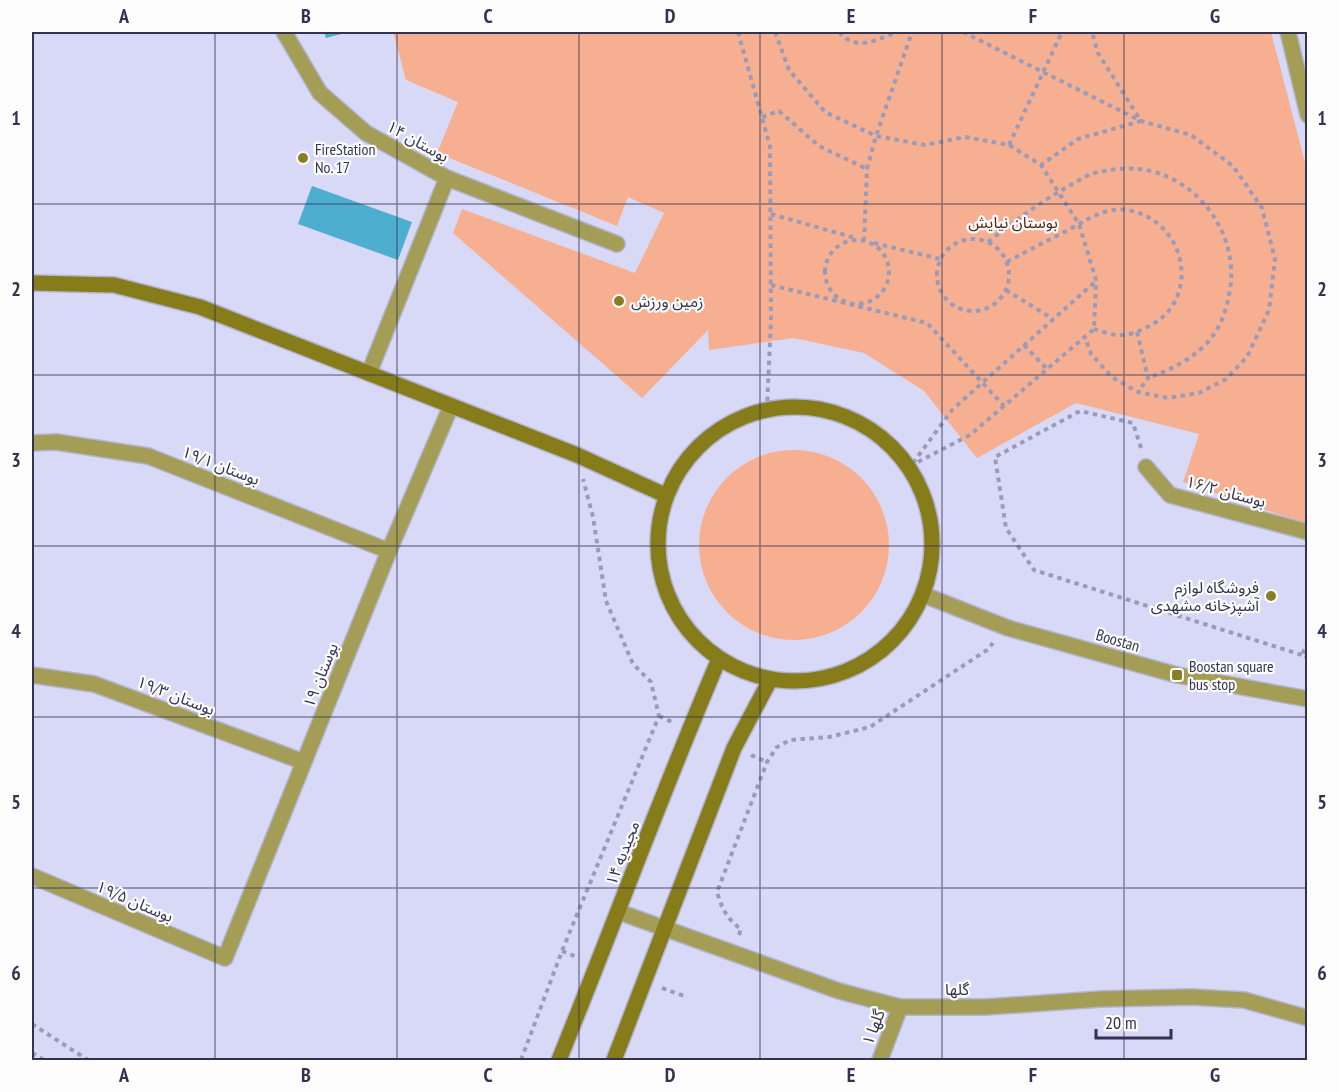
<svg xmlns="http://www.w3.org/2000/svg" width="1339" height="1092" font-family="'PT Sans Narrow','Noto Sans Arabic',sans-serif">
  <rect width="100%" height="100%" fill="#d8d9f7"/>
  <path fill="#f7af91" d="M393,32H1271L1307,170V524L1183,482L1199,434L1076,403L977,458L924,391L864,353L794,338L709,350L708,330L642,398L453,233L462,209L635,273L664,213L628,197L617,226L437,153L458,102L406,80Z
    M699 545a95 95 0 1 1 190 0a95 95 0 1 1-190 0Z"/>
  <path fill="#4daed0" d="M324,32H349L326,38Z
    M312,186L412,222L398,260L298,224Z"/>
  <g fill="none" stroke-linecap="round" stroke-linejoin="round">
    <g stroke="#b4b4d2" stroke-width="18">
      <path id="street" d="M284,32L320,93L366,133L447,178L369,373
        M1288,32L1308,115
        M447,178L617,244
        M32,443L56,442L148,456L389,551
        M1146,467L1170,495L1308,532
        M924,595L1008,628L1177,675L1308,699
        M32,675L94,684L304,762
        M32,876L225,958L389,551L451,406
        M619,912L839,991L900,1007H986L1101,999L1191,997L1244,1000L1308,1018
        M880,1060L900,1007"/>
    </g>
    <g stroke="#b4b4d2" stroke-width="18">
      <path id="secondary" d="M32,283L114,285L200,307L577,455L665,495
        M658 544a137 137 0 1 1 274 0a137 137 0 1 1-274 0Z
        M559,1060C613,927 662,792 719,659
        M614,1060L734,748L770,680"/>
    </g>
    <path stroke="#9a9bb8" stroke-width="4" stroke-dasharray="4.5 4.5" stroke-linecap="butt" d="M738,32L770,146L771,320L767,408
      M775,32L789,70L825,112L876,136L925,145L965,137L1009,145L1041,165L1078,139L1141,121L1098,53L1092,32
      M839,32C856,52 876,40 897,32
      M963,32L1141,121L1191,135L1233,166L1262,208L1275,259L1269,310L1247,357L1226,379L1199,393L1168,398L1138,392L1112,377L1091,354L1085,337
      M762,117L779,111L819,146L867,169
      M1009,145L1062,32
      M771,214L855,238
      M937 275a36 36 0 1 1 72 0a36 36 0 1 1-72 0Z
      M825 272a32 32 0 1 1 64 0a32 32 0 1 1-64 0Z
      M864,241L867,169L876,136L912,32
      M988,242C1013,222 1039,203 1067,187C1075,183 1083,177 1091,174C1112,168 1137,166 1158,173C1209,190 1240,244 1229,295C1226,312 1219,331 1206,344C1189,361 1170,370 1148,378
      M874,243L940,259
      M1007,262C1027,251 1047,241 1068,230C1083,222 1096,213 1113,210C1123,208 1135,211 1144,215C1191,237 1196,305 1147,327C1138,332 1127,336 1116,335C1109,334 1101,331 1094,329
      M771,285L927,323L1004,406
      M1006,290L1053,319
      M1137,332L1148,378L1138,392
      M1024,345L1047,369
      M1141,448L1133,423L1080,411L995,457L1006,528L1034,570L1302,655
      M913,463L952,410L1096,281
      M910,466L970,435L1094,329L1096,280L1079,224L1041,165
      M1308,641L1302,655L1308,657
      M659,716L672,722
      M751,755L767,762
      M739,935L741,929C727,919 722,909 717,892L767,762L777,747L790,740L829,737L870,727L987,650L993,643
      M562,951L579,958
      M662,988L684,996
      M32,1024L88,1060
      M32,1053L44,1060
      M521,1060L562,951L659,716L651,682L633,664L606,601L593,517L583,479"/>
    <use href="#street" stroke="#a49d55" stroke-width="15"/>
    <use href="#secondary" stroke="#867c19" stroke-width="15"/>
  </g>
  <path fill="none" stroke="#333350" stroke-width="1.5" stroke-opacity="0.55" d="M215,32V1060M397,32V1060M579,32V1060M760,32V1060M942,32V1060M1124,32V1060M32,204H1308M32,375H1308M32,546H1308M32,717H1308M32,888H1308"/>
  <g fill="#877e25" stroke="#fdfdfd" stroke-width="2">
    <circle cx="303" cy="158" r="6"/>
    <circle cx="619" cy="301" r="6"/>
    <circle cx="1271" cy="596" r="6"/>
    <rect x="1171" y="669" width="12" height="12" rx="3"/>
  </g>
  <g text-anchor="middle" stroke-width="4.5" stroke-linejoin="round" paint-order="stroke">
    <g font-size="16" fill="#333350" stroke="#fdfdfd">
      <text transform="translate(418 141) rotate(29)" y="6">بوستان ۱۴</text>
      <text transform="translate(221 465) rotate(21)" y="6">بوستان ۱۹/۱</text>
      <text transform="translate(1226 491) rotate(15)" y="6">بوستان ۱۶/۲</text>
      <text transform="translate(1118 640) rotate(16)" y="6">Boostan</text>
      <text transform="translate(320 675) rotate(-68)" y="6">بوستان ۱۹</text>
      <text transform="translate(176 695) rotate(21)" y="6">بوستان ۱۹/۳</text>
      <text transform="translate(622 853) rotate(-69)" y="6">مجیدیه ۱۴</text>
      <text transform="translate(135 901) rotate(23)" y="6">بوستان ۱۹/۵</text>
      <text x="957" y="995">گلها</text>
      <text transform="translate(873 1027) rotate(-69)" y="6">گلها ۱</text>
    </g>
    <g font-size="16" fill="#333350" stroke="#fdfdfd" text-anchor="start">
      <text x="315" y="155">FireStation<tspan x="315" dy="18">No. 17</tspan></text>
      <text x="631" y="307">زمین ورزش</text>
      <text x="1259" y="593" text-anchor="end">فروشگاه لوازم<tspan x="1259" dy="18">آشپزخانه مشهدی</tspan></text>
      <text x="1189" y="672">Boostan square<tspan x="1189" dy="18">bus stop</tspan></text>
    </g>
    <g font-size="16" fill="#522613" stroke="#fdfdfd">
      <text x="1013" y="228">بوستان نیایش</text>
    </g>
  </g>
  <rect width="1339" height="1092" fill="none" stroke="#fdfdfd" stroke-width="66"/>
  <path d="M1096 1029v9h75v-9" fill="none" stroke="#333350" stroke-width="3"/>
  <text x="1105" y="1029" font-size="18" fill="#333350" stroke="#fdfdfd" stroke-width="4.5" paint-order="stroke">20 m</text>
  <rect x="33" y="33" width="1273" height="1026" fill="none" stroke="#333350" stroke-width="2"/>
  <g font-size="20" text-anchor="middle" font-weight="bold" fill="#333350">
    <text x="124" y="23">A</text>
    <text x="306" y="23">B</text>
    <text x="488" y="23">C</text>
    <text x="670" y="23">D</text>
    <text x="851" y="23">E</text>
    <text x="1033" y="23">F</text>
    <text x="1215" y="23">G</text>
    <text x="16" y="125">1</text>
    <text x="1322" y="125">1</text>
    <text x="16" y="296">2</text>
    <text x="1322" y="296">2</text>
    <text x="16" y="467">3</text>
    <text x="1322" y="467">3</text>
    <text x="16" y="638">4</text>
    <text x="1322" y="638">4</text>
    <text x="16" y="809">5</text>
    <text x="1322" y="809">5</text>
    <text x="16" y="980">6</text>
    <text x="1322" y="980">6</text>
    <text x="124" y="1082">A</text>
    <text x="306" y="1082">B</text>
    <text x="488" y="1082">C</text>
    <text x="670" y="1082">D</text>
    <text x="851" y="1082">E</text>
    <text x="1033" y="1082">F</text>
    <text x="1215" y="1082">G</text>
  </g>
</svg>
